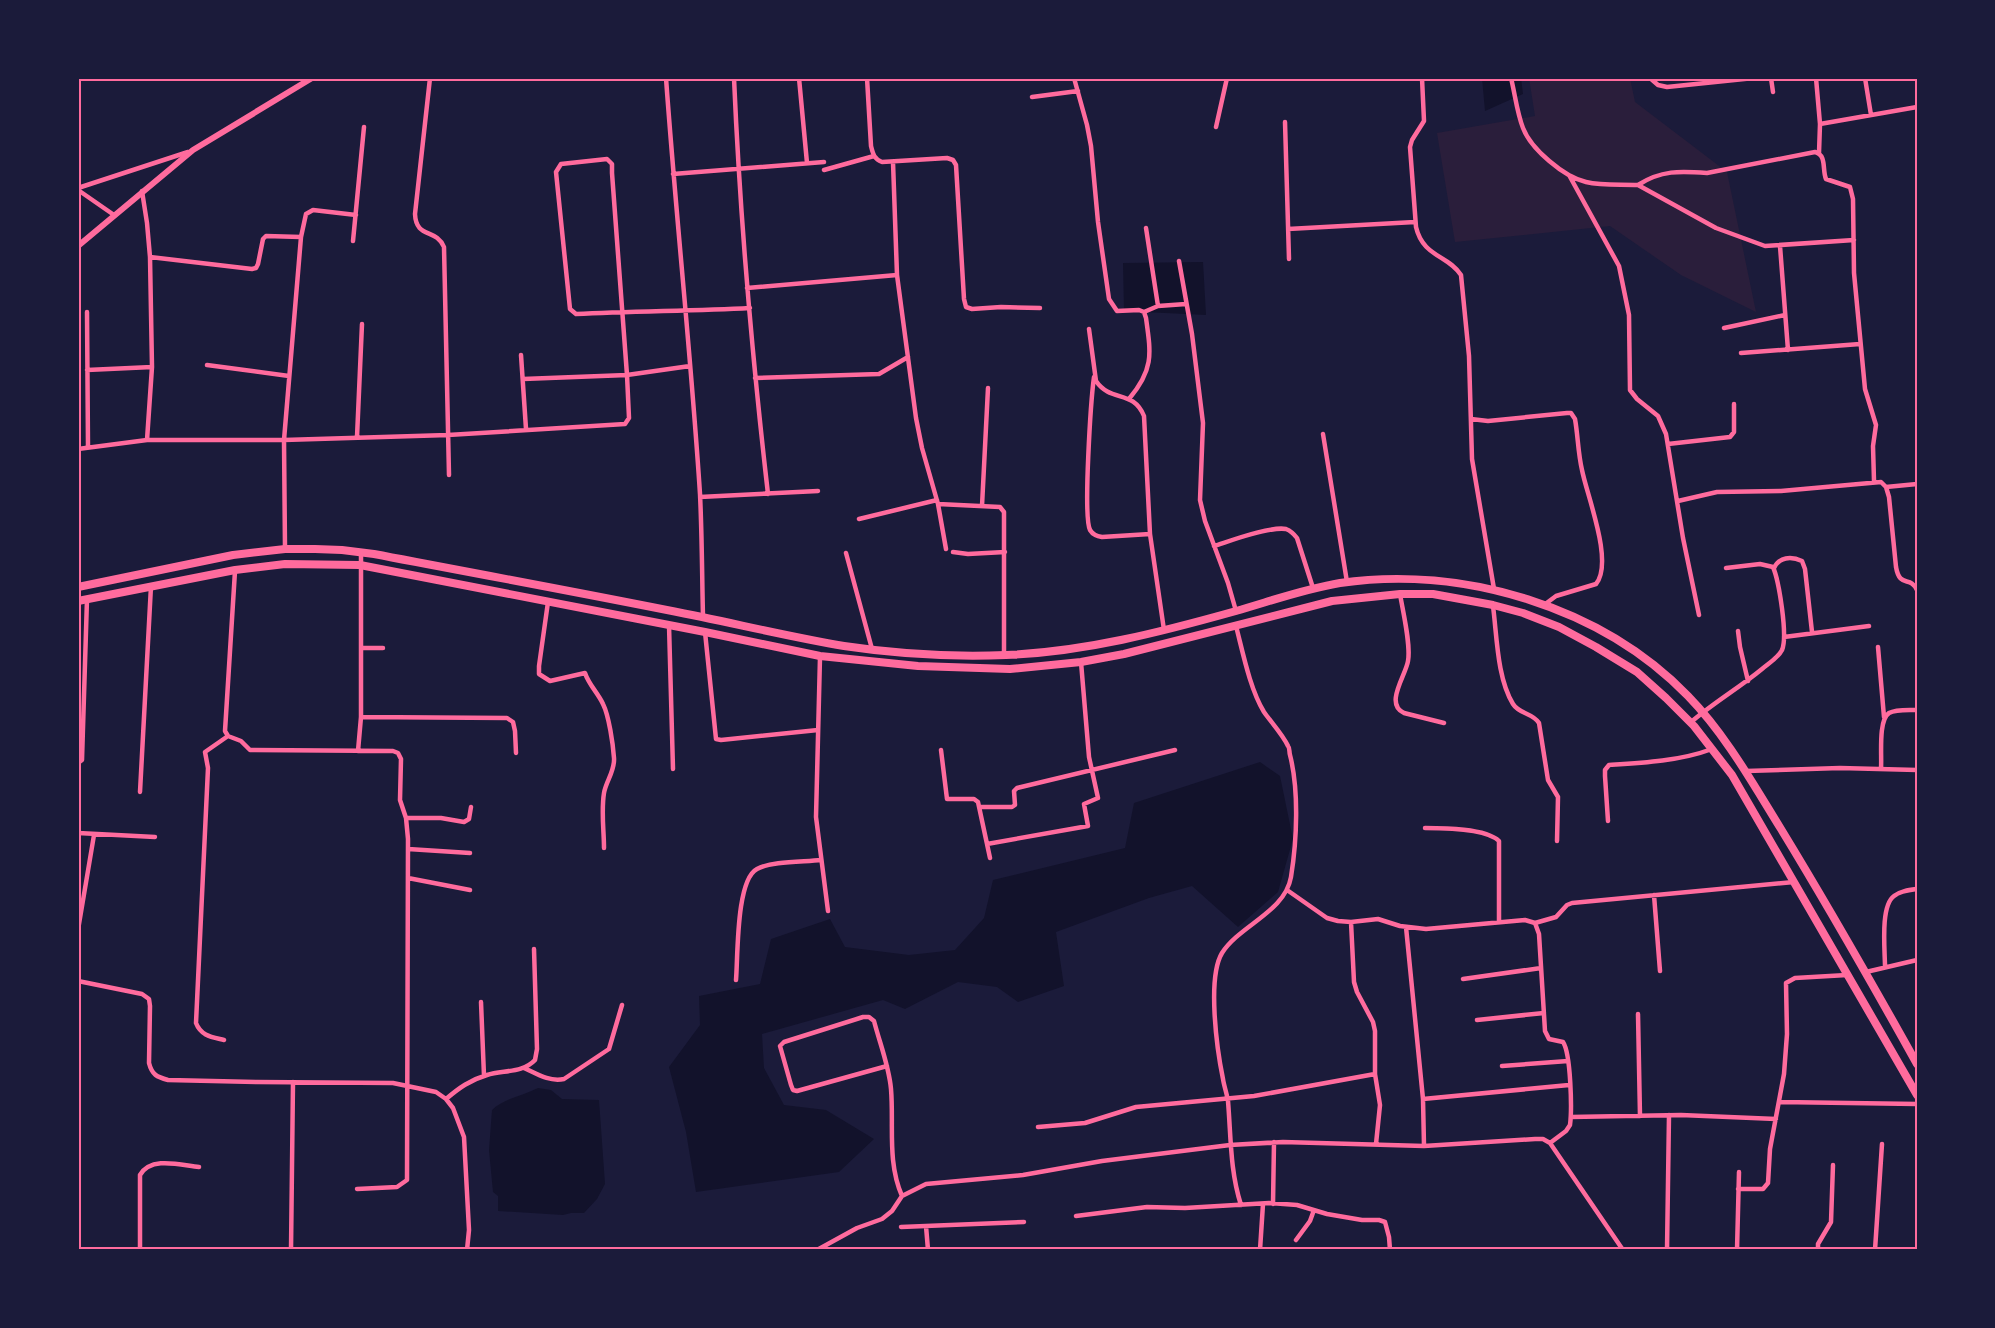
<svg xmlns="http://www.w3.org/2000/svg" width="1995" height="1328" font-family="'Noto Serif',serif">
  <rect width="100%" height="100%" fill="#1b1b3a"/>
  <path fill="#2a1e3b" d="M1529,78H1630L1635,102L1727,172L1756,312L1681,275L1610,226L1455,242L1437,133L1535,116Z"/>
  <path fill="#12122b" d="M1482,78H1521L1523,94L1485,111Z
    M1203,262L1206,315L1124,311L1123,263Z
    M1260,762L1280,776L1293,839L1278,892L1238,927L1192,886L1149,898L1056,932L1064,986L1018,1002L997,987L958,982L905,1009L883,1000L762,1034L764,1068L784,1105L826,1110L874,1139L839,1172L696,1192L686,1132L669,1067L700,1025L699,996L760,984L771,939L830,919L845,947L909,955L955,950L984,918L993,880L1125,848L1134,803Z
    M538,1088L551,1090L562,1099L599,1100L605,1184L597,1199L584,1213H571L563,1215L498,1211V1196L493,1192L489,1150L492,1110C504,1098 523,1096 538,1088Z"/>
  <g fill="none" stroke-linecap="round" stroke-linejoin="round">
    <path stroke="#ff6b9d" stroke-width="4.5" d="M430,78L415,214C416,239 436,228 444,247L449,475
      M666,78C676,217 691,355 700,494C702,535 702,576 703,617
      M734,78C740,217 752,356 768,494
      M799,78L807,163
      M867,78L871,146C873,154 874,159 882,162L947,158L953,160L956,165L964,299L966,307L972,309L1001,307L1040,308
      M1074,78L1087,125L1091,146L1098,222L1109,299L1117,311L1139,310L1144,312L1146,318C1151,354 1154,369 1129,399
      M1422,78L1424,121L1412,140L1410,147L1416,227C1423,257 1448,255 1461,275L1469,356L1472,459L1494,589
      M1511,78C1515,94 1517,113 1523,128C1531,149 1564,177 1586,182C1603,186 1621,184 1638,185L1716,228L1765,246L1854,240
      M1650,78L1658,85L1667,87L1754,78
      M1771,78L1773,92
      M1816,78L1820,124L1819,153
      M1865,78L1871,115
      M1032,97L1078,91
      M1285,122L1289,259
      M1820,124L1917,107
      M1216,127L1227,78
      M893,162L897,275
      M824,170L874,156
      M673,174L824,162
      M1569,175L1619,266L1629,315L1630,390L1637,399L1658,416L1666,434L1683,538L1699,615
      M1638,185C1661,170 1680,171 1707,173L1815,152C1827,155 1822,170 1826,179L1850,187L1853,199L1854,273L1865,389L1876,425L1873,446L1874,481
      M78,188L188,152
      M78,190L114,215
      M142,191L147,223L150,257L252,269L256,268L258,264L263,239L266,236L301,237
      M1146,228L1158,306
      M1288,229L1415,222
      M353,241L364,127
      M1780,246L1788,350
      M150,257L152,367L147,440H284L448,435L625,424L629,418L627,375L612,173V164L607,159L561,164L556,172L570,309L576,314C634,311 692,311 750,308
      M1179,261L1192,334L1203,423L1200,500L1205,521L1228,583L1236,611
      M747,288L897,275L916,418L922,448L938,504L946,549
      M87,312L88,447
      M1144,312L1158,306L1186,304
      M1724,328L1785,315
      M1089,329L1096,381C1111,403 1133,389 1144,416L1150,534L1164,630
      M1741,353L1860,344
      M521,355L526,429
      M207,365L289,376
      M87,370L152,367
      M1094,377C1091,399 1083,516 1090,530C1093,535 1097,536 1102,537L1150,534
      M755,378L879,374L908,357
      M523,379L627,375L690,366
      M1471,419L1488,421L1567,413H1571L1575,419C1578,436 1578,453 1582,470C1587,496 1614,562 1596,584L1556,596L1544,605
      M1323,434L1347,582
      M357,437L362,324
      M1668,444L1730,437L1734,432V404
      M78,449L147,440
      M1886,487L1917,484
      M700,497L818,491
      M1678,501L1717,492L1781,491L1881,482L1886,487L1889,497L1896,567C1900,589 1910,575 1917,590
      M938,504L1000,507L1004,512V655
      M982,506L988,388
      M859,519L937,500
      M1214,546C1230,541 1270,526 1286,529C1291,531 1294,534 1297,538L1313,588
      M285,549L284,440L301,237L306,214L313,210L356,215
      M953,552L968,554L1005,552
      M846,553L872,649
      M1774,568C1779,557 1791,556 1802,561L1805,569L1812,632
      M235,571L225,731L228,736L241,741L250,750L393,751L398,753L401,759L400,800L406,818L408,839L407,1180L397,1187L357,1189
      M1400,594C1403,612 1411,645 1408,661C1406,675 1384,704 1404,713L1444,723
      M548,602L539,666V674L550,681L585,673C589,685 598,693 603,704C609,716 613,744 614,758C615,771 606,781 604,793C601,811 604,831 604,848
      M1493,606C1497,636 1497,678 1513,704C1519,714 1533,713 1539,723L1548,780L1558,797L1557,841
      M669,625L673,769
      M1236,626C1243,653 1250,689 1264,712C1271,722 1283,735 1288,746C1290,748 1289,752 1290,755C1299,790 1297,840 1291,877C1285,912 1240,925 1222,953C1207,978 1217,1050 1223,1079C1224,1086 1227,1094 1228,1101C1231,1137 1230,1171 1241,1205
      M1738,631L1740,647L1748,681
      M705,632L716,739L721,740L818,730
      M1784,637L1869,626
      M1878,647L1884,717
      M361,648H383
      M820,657L816,817L828,911
      M361,717L507,718L513,722L515,731L516,753
      M1690,723C1713,703 1739,688 1762,669C1769,663 1778,658 1782,650C1788,636 1779,581 1773,567L1760,564L1726,568
      M941,750L947,799H974L978,802L990,858
      M358,751L361,717V553
      M78,763L82,760L87,599
      M1881,768C1882,756 1878,720 1889,713C1896,709 1909,710 1917,710
      M1746,771L1840,768L1917,770
      M140,792L151,586
      M980,807H1012L1015,805L1014,791L1017,788L1175,750
      M406,818H441L464,822L469,819L471,807
      M1608,821L1605,776V770L1609,765C1642,763 1680,761 1712,749
      M1425,828C1443,828 1486,828 1499,841V922
      M78,833L155,837
      M987,844L1088,826L1084,804L1098,798L1089,757L1081,662
      M408,849L470,853
      M408,878L470,890
      M1287,890L1327,918L1338,921L1351,922L1378,919L1400,926L1426,929L1525,920L1535,923L1539,934L1545,1031L1549,1039L1563,1042C1571,1054 1572,1110 1570,1125L1566,1131L1550,1143
      M1654,895L1660,971
      M1351,922L1354,982L1357,992L1373,1022L1375,1031V1074L1380,1105L1376,1144
      M1535,923L1556,917L1567,905L1572,903L1794,882
      M1406,927L1423,1099L1424,1146
      M78,930L94,835
      M1885,967C1885,951 1880,906 1894,896C1900,891 1909,890 1917,889
      M1866,972L1917,960
      M1463,979L1541,968
      M736,980C738,956 736,880 757,869C772,861 803,862 821,860
      M78,981L142,994L149,999L150,1006L149,1063C152,1075 157,1077 168,1080L257,1082L393,1083L436,1092L446,1099L453,1108L464,1137L469,1230L467,1250
      M481,1002L484,1076
      M1638,1014L1640,1116
      M1477,1020L1544,1013
      M224,1040C212,1037 201,1036 196,1023L208,768L205,752L228,736
      M887,1066L797,1091L793,1090L791,1085L780,1046L784,1042L863,1017H869L874,1021C880,1044 889,1066 891,1089C894,1125 887,1162 902,1196
      M1502,1066L1568,1061
      M524,1068C537,1074 549,1082 564,1079L609,1049L622,1005
      M446,1099C459,1088 470,1080 487,1075C503,1070 523,1073 535,1060L537,1049L534,949
      M1423,1099L1569,1085
      M1780,1102L1917,1104
      M1571,1117L1681,1115L1776,1119
      M1038,1127L1085,1123L1136,1107L1254,1096L1375,1074
      M1738,1189H1763L1768,1183L1770,1149L1784,1074L1787,1034L1786,983L1795,978L1847,975
      M1273,1204L1274,1142
      M1076,1216L1147,1207L1185,1208L1269,1203L1297,1205L1327,1214L1362,1220H1379L1385,1222L1389,1237L1390,1250
      M926,1226L928,1250
      M901,1227L1024,1222
      M1296,1240L1310,1221L1314,1210
      M140,1250V1175C151,1156 180,1165 199,1167
      M291,1250L293,1082
      M817,1250L857,1228L882,1219L892,1211L902,1196L926,1184L1023,1175L1102,1161L1230,1145L1283,1142L1424,1146L1535,1139H1543L1550,1143L1623,1250
      M1260,1250L1263,1204
      M1667,1250L1669,1115
      M1737,1250L1739,1172
      M1818,1250V1244L1831,1222L1833,1165
      M1875,1250L1882,1144"/>
    <path stroke="#ff6b9d" stroke-width="6" d="M78,246L193,150L312,78"/>
    <path stroke="#ff6b9d" stroke-width="8" d="M78,587L233,555L285,549H315L342,550L374,554C484,575 593,595 702,617C750,627 797,638 844,646C897,654 953,657 1006,655C1084,652 1161,632 1236,611C1271,601 1304,589 1340,583C1463,565 1602,607 1688,696C1726,735 1753,784 1781,829C1828,906 1873,985 1917,1064
      M78,601L235,570L285,564L360,565L705,632L820,656L918,666L1010,669L1081,662L1124,654L1332,601L1400,594H1433L1493,605L1523,613L1559,627L1596,647L1637,672L1666,698L1694,726L1732,775L1917,1095"/>
  </g>
  <rect width="1995" height="1328" fill="none" stroke="#1b1b3a" stroke-width="159"/>
  <rect x="80" y="80" width="1836" height="1168" fill="none" stroke="#ff6b9d" stroke-width="2"/>
</svg>
